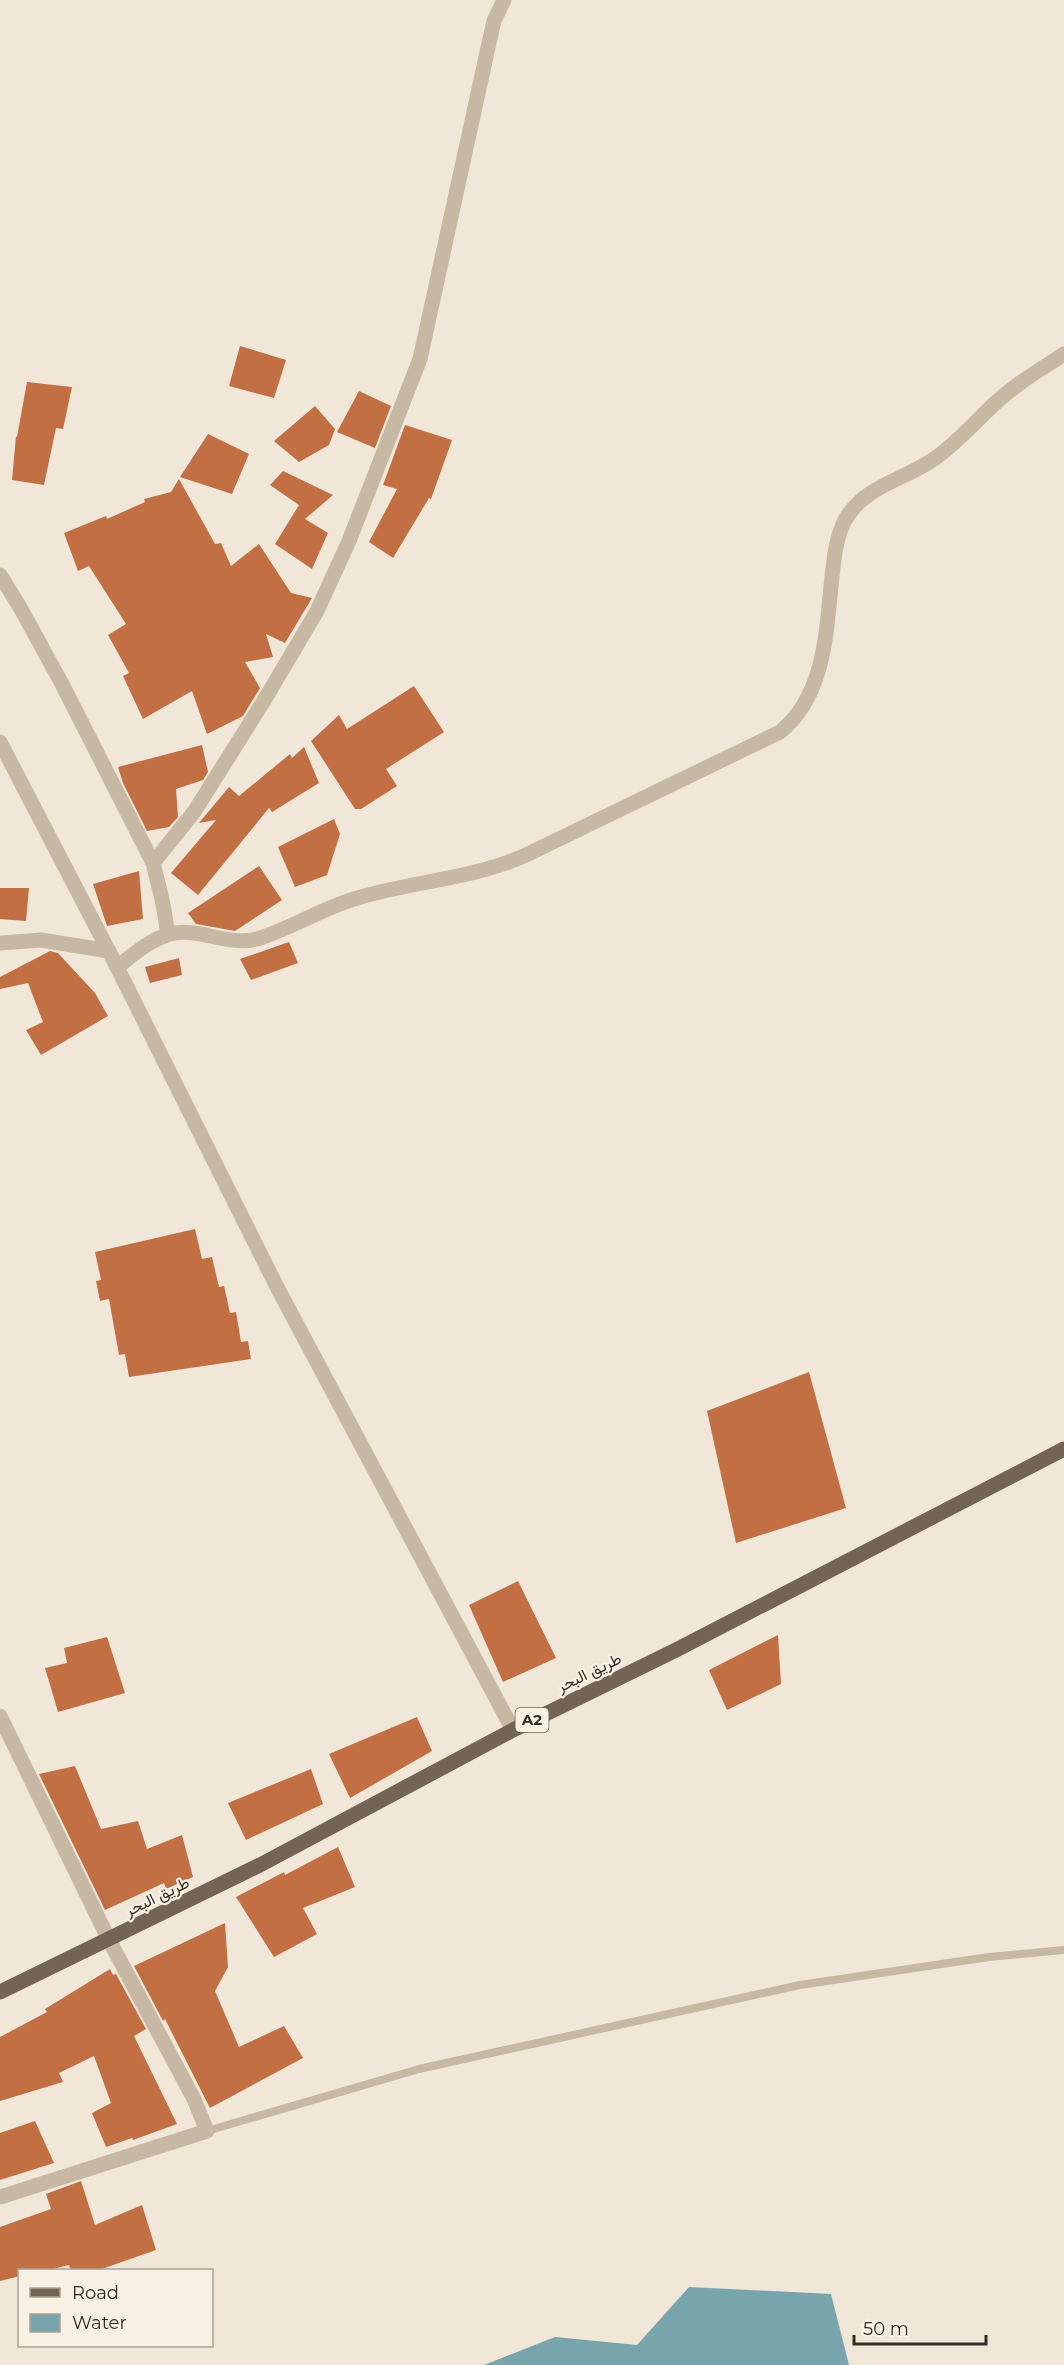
<svg xmlns="http://www.w3.org/2000/svg" width="1064" height="2365" font-family="Montserrat,Vazirmatn,sans-serif">
  <rect width="100%" height="100%" fill="#f0e7d8"/>
  <path fill="#78a4ac" d="M689,2287L831,2294L849,2365H484L555,2337L637,2345Z"/>
  <path fill="#c26f44" d="M240,346L286,360L274,398L229,386Z
    M27,382L72,387L63,429L56,428L44,485L12,480L16,436L17,437Z
    M359,391L391,406L375,448L337,432Z
    M315,406L335,429L329,445L299,462L274,441Z
    M405,425L452,440L431,499L429,498L393,558L369,542L397,489L383,485Z
    M208,434L249,454L232,494L180,477Z
    M283,471L333,495L305,519L328,533L312,569L275,544L299,505L270,485Z
    M179,479L215,544L221,543L231,566L259,544L291,593L312,598L285,643L266,634L273,657L245,662L260,688L243,716L207,734L192,691L143,719L123,676L129,673L108,635L126,624L89,566L78,571L64,533L106,516L107,519L145,502L144,499L171,492Z
    M414,686L444,732L386,769L397,786L361,809H355L311,741L339,715L347,729Z
    M202,745L208,772L203,780L176,789L178,817L169,827L147,831L123,783L118,767Z
    M304,747L319,783L272,812L269,808L198,895L171,873L216,820L199,823L229,787L239,796L290,754L292,758Z
    M334,819L340,834L327,875L295,887L278,847Z
    M259,866L282,900L235,931L196,924L188,913Z
    M139,871L143,919L107,926L93,884Z
    M0,888H29L26,921L0,919Z
    M289,942L298,963L251,980L240,959Z
    M50,951L58,953L95,993L108,1016L41,1055L26,1030L43,1022L28,983L0,989V977Z
    M179,958L182,975L150,983L145,967Z
    M195,1229L202,1259L212,1257L219,1287L224,1286L230,1313L236,1312L241,1342L248,1341L251,1359L129,1377L125,1354L119,1355L109,1299L100,1301L96,1281L101,1280L95,1252Z
    M809,1372L846,1508L736,1543L707,1411Z
    M518,1581L556,1658L503,1682L469,1605Z
    M778,1635L781,1684L727,1710L709,1670Z
    M107,1637L125,1693L58,1712L45,1668L67,1663L64,1648Z
    M417,1717L432,1751L350,1798L329,1754Z
    M75,1766L101,1829L138,1821L147,1849L182,1835L193,1877L166,1889L164,1883L105,1910L39,1774Z
    M311,1769L323,1804L246,1840L228,1803Z
    M338,1847L355,1887L303,1908L317,1934L274,1957L236,1897L284,1872L285,1875Z
    M225,1923L228,1967L215,1991L239,2047L284,2026L303,2058L210,2108L165,2019L163,2021L134,1966Z
    M110,1969L113,1975L116,1974L146,2029L134,2036L177,2124L133,2140L132,2138L106,2147L92,2113L111,2103L94,2056L59,2073L63,2082L0,2101V2037L47,2012L45,2009Z
    M35,2121L54,2163L0,2180V2133Z
    M81,2181L95,2225L142,2205L156,2250L96,2271H71L69,2265L45,2271H20V2276L0,2281V2227L51,2209L46,2194Z"/>
  <g fill="none" stroke-linecap="round" stroke-linejoin="round">
    <path stroke="#c7b8a4" stroke-width="8" d="M207,2131L419,2069L800,1985L989,1957L1064,1950"/>
    <path stroke="#c7b8a4" stroke-width="15" d="M0,575L21,609L62,684L153,863
      M168,934L162,899L153,863L194,812L265,699L317,611L349,541L420,359L489,43L494,21L504,0
      M0,943L41,940L109,951
      M117,967C132,956 148,941 167,935C196,925 226,947 257,939C290,929 321,909 354,899C411,881 471,880 526,855L780,732C826,695 826,630 832,577C834,558 836,537 845,520C864,486 904,480 934,459C959,442 978,418 1001,398C1020,381 1043,368 1064,354
      M0,1716L109,1940L194,2099L207,2131L0,2197"/>
    <path stroke="#c7b8a4" stroke-width="15" d="M0,742L117,967L277,1287L513,1730"/>
    <path stroke="#746457" stroke-width="15" d="M0,1992L260,1865L513,1730L676,1650L1064,1449"/>
  </g>
  <g text-anchor="middle" stroke-width="4.5" stroke-linejoin="round" paint-order="stroke">
    <rect fill="#f8f1e3" stroke="#6e665f" stroke-width="1.5" x="515.5" y="1708" width="33" height="24" rx="4.5"/>
    <g font-size="15" font-weight="bold" fill="#332b26">
      <text x="532" y="1725">A2</text>
    </g>
    <g font-size="16" fill="#332b26" stroke="#f8f1e3">
      <text transform="translate(589 1672) rotate(-26)" y="6">طريق البحر</text>
      <text transform="translate(157 1896) rotate(-26)" y="6">طريق البحر</text>
    </g>
  </g>
  <rect x="18" y="2269" width="195" height="78" fill="#f8f1e3" stroke="#a9a297" stroke-width="1.5"/>
  <rect x="30" y="2288" width="30" height="9" fill="#746457" stroke="#a9a297" stroke-width="1.5"/>
  <text x="72" y="2299" font-size="18" fill="#332b26">Road</text>
  <rect x="30" y="2314" width="30" height="18" fill="#78a4ac" stroke="#a9a297" stroke-width="1.5"/>
  <text x="72" y="2329" font-size="18" fill="#332b26">Water</text>
  <path d="M854 2335v9h132v-9" fill="none" stroke="#332b26" stroke-width="3"/>
  <text x="863" y="2335" font-size="18" fill="#332b26" stroke="#f8f1e3" stroke-width="4.5" paint-order="stroke">50 m</text>
</svg>
